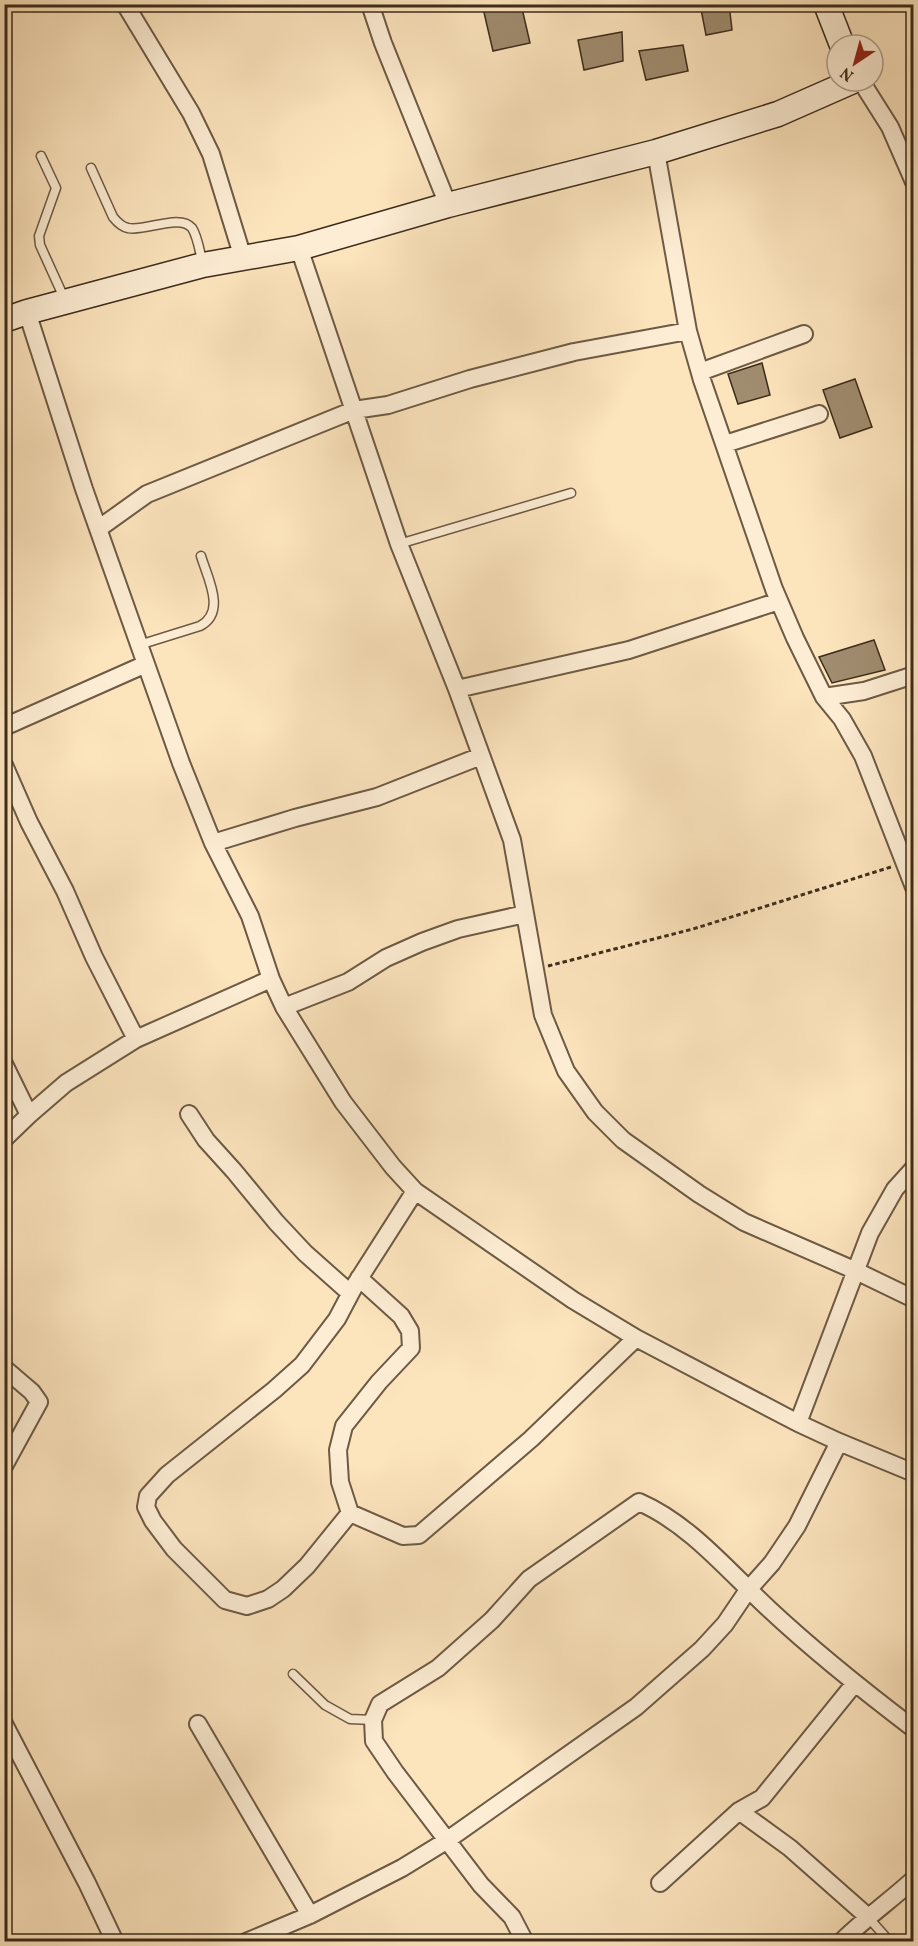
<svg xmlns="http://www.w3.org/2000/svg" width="918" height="1946" font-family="Vollkorn,serif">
  <rect width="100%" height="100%" fill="#fce4bd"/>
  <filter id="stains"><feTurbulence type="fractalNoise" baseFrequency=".00333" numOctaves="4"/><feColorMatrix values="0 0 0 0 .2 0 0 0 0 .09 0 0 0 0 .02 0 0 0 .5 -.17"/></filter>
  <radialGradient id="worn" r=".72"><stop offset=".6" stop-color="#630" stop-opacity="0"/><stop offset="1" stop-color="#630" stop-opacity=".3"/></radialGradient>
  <path fill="#a08c6f" stroke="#3d2c1b" stroke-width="1.5" d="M482,4H521L530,43L493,51Z
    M700,4H729L732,30L706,35Z
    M622,32L623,61L584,70L578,40Z
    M683,45L688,71L646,80L639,51Z
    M762,363L770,395L738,404L728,374Z
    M855,379L872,427L840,438L823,390Z
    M874,640L885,670L832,683L819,657Z"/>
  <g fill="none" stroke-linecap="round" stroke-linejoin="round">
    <g stroke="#6d5a44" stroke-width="11">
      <path id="lane" d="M41,156L56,188L39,236L40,245L65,300
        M91,168L113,217C117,222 122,227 128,228C145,232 180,213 192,228C198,237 200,254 203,264
        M399,544L571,493
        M139,645L200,626C227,612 207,577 201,556
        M293,1674L325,1705L350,1719L373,1720
        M867,1916L890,1942"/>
    </g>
    <g stroke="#6d5a44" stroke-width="20">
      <path id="street" d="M125,4L191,113L211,154L243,258
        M370,4L383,43L448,205
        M861,81L890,127L914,182
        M656,152L688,331L702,380L774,589L795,638L824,697L842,719L863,756L914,887
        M299,248L399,544L457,689L512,840L543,1015L566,1071L595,1112L623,1140L699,1194L744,1222L854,1270L914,1299
        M27,312L84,489L181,763L213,843L250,916L271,979L284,1007L343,1102L393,1167L415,1191L573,1300L636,1338L798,1423L839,1442L914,1473
        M700,372L804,334
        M725,444L819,414
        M98,529L147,494L354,410L388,405L470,379L574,352L688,331
        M457,689L629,650L779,601
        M824,697L864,691L914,675
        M4,727L146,664
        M4,765L29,822L65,891L94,957L136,1039
        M213,843L295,818L377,797L481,756
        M284,1007L348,982L386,958L422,942L458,929L525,914
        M4,1064L29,1115
        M189,1114L206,1140L234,1171L276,1222L305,1253L350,1293
        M4,1139L29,1115L66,1083L136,1039L271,979
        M359,1278L401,1316L410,1331L411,1348L379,1382L344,1426L338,1450L340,1482L350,1513L403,1536L419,1535L531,1439L636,1338
        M4,1368L32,1392L39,1402L4,1466
        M798,1423L870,1233L895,1189L914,1168
        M350,1513L307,1566L283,1589L268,1599L247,1606L225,1600L174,1549L153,1521L146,1507L148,1496L167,1475L274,1390L302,1365L337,1319L355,1285L415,1191
        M4,1724L87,1883L115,1942
        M198,1724L310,1915
        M739,1811L790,1848L867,1916
        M660,1883L739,1811L762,1798L855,1683
        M246,1942L310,1915L402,1868L446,1841L636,1707L702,1649L725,1624L748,1590L772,1563L797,1526L839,1442
        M525,1942L512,1917L481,1885L395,1772L374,1741L373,1720L380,1704L438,1668L492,1620L529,1579L639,1502C690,1524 729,1572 769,1609C815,1652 864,1691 914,1729
        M841,1942C864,1919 890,1901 914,1879"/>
    </g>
    <g stroke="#3d2c1b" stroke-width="27">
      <path id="secondary" d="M826,4L842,45
        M4,320L27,312L203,265L299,248L448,205L656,152L778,114L853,81"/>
    </g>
    <path stroke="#3d2c1b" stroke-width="3" stroke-dasharray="4.5 3" stroke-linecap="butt" d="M548,966L693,929L891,867"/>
    <use href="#lane" stroke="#fdedd4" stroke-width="8"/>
    <use href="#street" stroke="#fdedd4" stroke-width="16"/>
    <use href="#secondary" stroke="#fdedd4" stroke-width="24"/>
  </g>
  <rect width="918" height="1946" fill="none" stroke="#fce4bd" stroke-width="24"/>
  <rect x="6" y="6" width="906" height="1934" fill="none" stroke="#3d2c1b" stroke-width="3"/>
  <rect x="12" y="12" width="894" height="1922" fill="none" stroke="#3d2c1b" stroke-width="1.5"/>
  <g transform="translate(855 63) rotate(216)"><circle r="28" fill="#fdedd4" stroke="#b0a08a" stroke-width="1.5"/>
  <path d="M0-4.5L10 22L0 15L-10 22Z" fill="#8f2418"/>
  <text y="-9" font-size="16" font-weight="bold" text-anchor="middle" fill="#3d2c1b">N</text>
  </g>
  <rect width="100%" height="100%" filter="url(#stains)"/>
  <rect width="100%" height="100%" fill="url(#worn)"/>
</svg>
